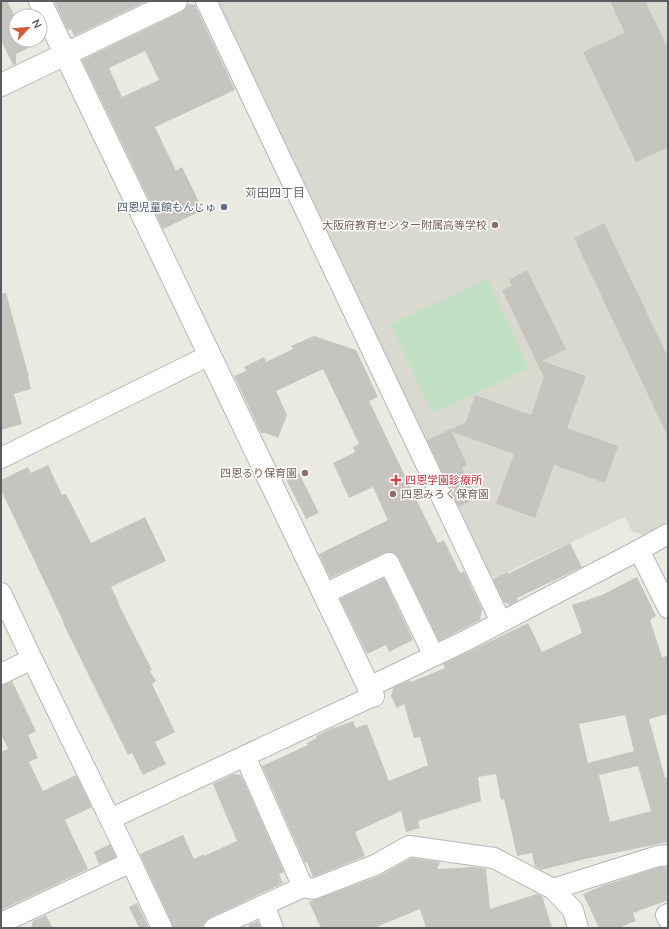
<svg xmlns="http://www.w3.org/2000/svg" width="669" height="929" font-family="Mulish,'Noto Sans JP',sans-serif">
  <rect width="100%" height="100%" fill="#ebeae1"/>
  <path fill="#dad9d0" d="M220,1H668V522L643,535L632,531L625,517L497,577L488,576L219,8Z"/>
  <path fill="#c0e0c4" d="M487,279L529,368L436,412L430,408L390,324Z"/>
  <path fill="#c6c4be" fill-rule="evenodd" d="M1,1H7L16,19V40H45L16,54V64L13,65L1,40Z
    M54,1H147L74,36L71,29L68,31Z
    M610,1H645L668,48V147L636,162L583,52L625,33Z
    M188,4L195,5L235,90L155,127L176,171L182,167L203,210L163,229L82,60L181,12L186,8ZM145,51L159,80L122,97L109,68Z
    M604,223L668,357V437L574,238Z
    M527,270L566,349L542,361L586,376L567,428L618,446L605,483L554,465L535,518L496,504L514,454L452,432L467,465L462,468L477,498L459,507L427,440L466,422L475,395L531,415L544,377L502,290L512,286L509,280Z
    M6,293L29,377H28L31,389L14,394L22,424L1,430V294Z
    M314,336L356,350L378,397L369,401L419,505L438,543L444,540L460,573L464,571L482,609L480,620L439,641L399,558L396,554L390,552L384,553L330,578L319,554L388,520L373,487L349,498L333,463L355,452L353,447L359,444L323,369L276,391L287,415L278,438L265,433H261L234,376L246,371L244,367L264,357L266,362L293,349L291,346Z
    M48,465L62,495L66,494L91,543L145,517L166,561L111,587L119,603H118L152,670L150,671L156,681L152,684L175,732L155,742L166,764L143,775L132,753L128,755L63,623H64L1,490V480L28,467L31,473Z
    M299,473L319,513L306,519L286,479Z
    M570,543L582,567L517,598L518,600L510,605L504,602L493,579L508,572V574Z
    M637,577L656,616L650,620L662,657L668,656V714L649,719L665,778L668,777V842L585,859L541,870L535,866L532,853L517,856L504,799L501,800L496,774L478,777L481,801L418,821L420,828L406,832L401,811L355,832L365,856L313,877L307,862L305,863L262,766L308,745L307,743L317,738L316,736L334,727V728L353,721L356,728L367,724L389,781L428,765L420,737L414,738L404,704L397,708L391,696L393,688L410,680L411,682L445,668L443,664L528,623L542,652L582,633L572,605L602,595ZM625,715L634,751L588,763L579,724ZM638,766L651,811L610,822L599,775Z
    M384,578L413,640L389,652L386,645L367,654L340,599Z
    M12,681L36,731L28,735L38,758L29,762L43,791L76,775L92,807L65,820L88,869L1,910V752L8,749L1,734V685L6,684Z
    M233,774L241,775L284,872L279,874L283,883L209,918L205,921L203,926L199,928H173L172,923L140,854L183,835L194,859L204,854V856L237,841L213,784Z
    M110,844L116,857L99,864L94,852Z
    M411,858L440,862L437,869L473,867L486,869L490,909L537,894L542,896L552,928H426L420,909L374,928H321L309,902L379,876Z
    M660,867H668V900L633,913L636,921L626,925L619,928H599L583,894L602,886Z
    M137,903L149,928H139L129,907Z
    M46,915L53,928H31L33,921Z
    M258,921L261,928H250L248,925Z"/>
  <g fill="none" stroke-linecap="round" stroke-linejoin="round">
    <g stroke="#b4b6ba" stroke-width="22">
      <path id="minor" d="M206,1L501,622
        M1,458L210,355
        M639,550L668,608
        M1,593L32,659L110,819
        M324,594L389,563L434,656
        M1,674L32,659
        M369,687L463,642L639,550L668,534
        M245,756L303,887L313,889L375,865L409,846L494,858L553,889L573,910L578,928
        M131,862L162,928
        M553,889L658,856L668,855
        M264,905L273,928
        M668,914L666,915L668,919
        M1,923L131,862L110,819L373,696
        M214,928L303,887"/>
    </g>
    <g stroke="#b4b6ba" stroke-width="24">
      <path id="tertiary" d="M40,1L373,696
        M1,85L176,1"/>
    </g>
    <use href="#minor" stroke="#fff" stroke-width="20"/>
    <use href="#tertiary" stroke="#fff" stroke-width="22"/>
  </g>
  <circle fill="#5c6f8a" stroke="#fff" stroke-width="1.5" cx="224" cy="207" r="4"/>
  <g fill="#8d6e63" stroke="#fff" stroke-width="1.5">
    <circle cx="495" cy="225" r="4"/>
    <circle cx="305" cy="473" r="4"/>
    <circle cx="393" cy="494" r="4"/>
  </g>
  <path fill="#e0444e" stroke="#fff" stroke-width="1.5" d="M394 474h4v4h4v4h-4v4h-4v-4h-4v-4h4z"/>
  <g text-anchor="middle" stroke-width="3" stroke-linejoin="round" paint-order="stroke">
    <g font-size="11" fill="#4e5e75" stroke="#fff" text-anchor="end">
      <text x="216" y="211">四恩児童館もんじゅ</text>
    </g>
    <g font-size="11" fill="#785e54" stroke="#fff" text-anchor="end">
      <text x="487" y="229">大阪府教育センター附属高等学校</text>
      <text x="297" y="477">四恩るり保育園</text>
      <text x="401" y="498" text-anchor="start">四恩みろく保育園</text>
    </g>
    <g font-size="11" fill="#be3a42" stroke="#fff" text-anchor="start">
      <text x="405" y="484">四恩学園診療所</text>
    </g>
    <g font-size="12" fill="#6b6e72" stroke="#fff">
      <text x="275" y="197">苅田四丁目</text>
    </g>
  </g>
  <rect width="669" height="929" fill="none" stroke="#5a5c60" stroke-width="4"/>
  <g transform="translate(28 28) rotate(64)"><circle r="19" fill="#ffffff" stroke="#bdbebf"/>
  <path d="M0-3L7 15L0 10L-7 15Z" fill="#d45b3e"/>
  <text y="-6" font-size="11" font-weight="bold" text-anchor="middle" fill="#5a5c60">N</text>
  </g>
</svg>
